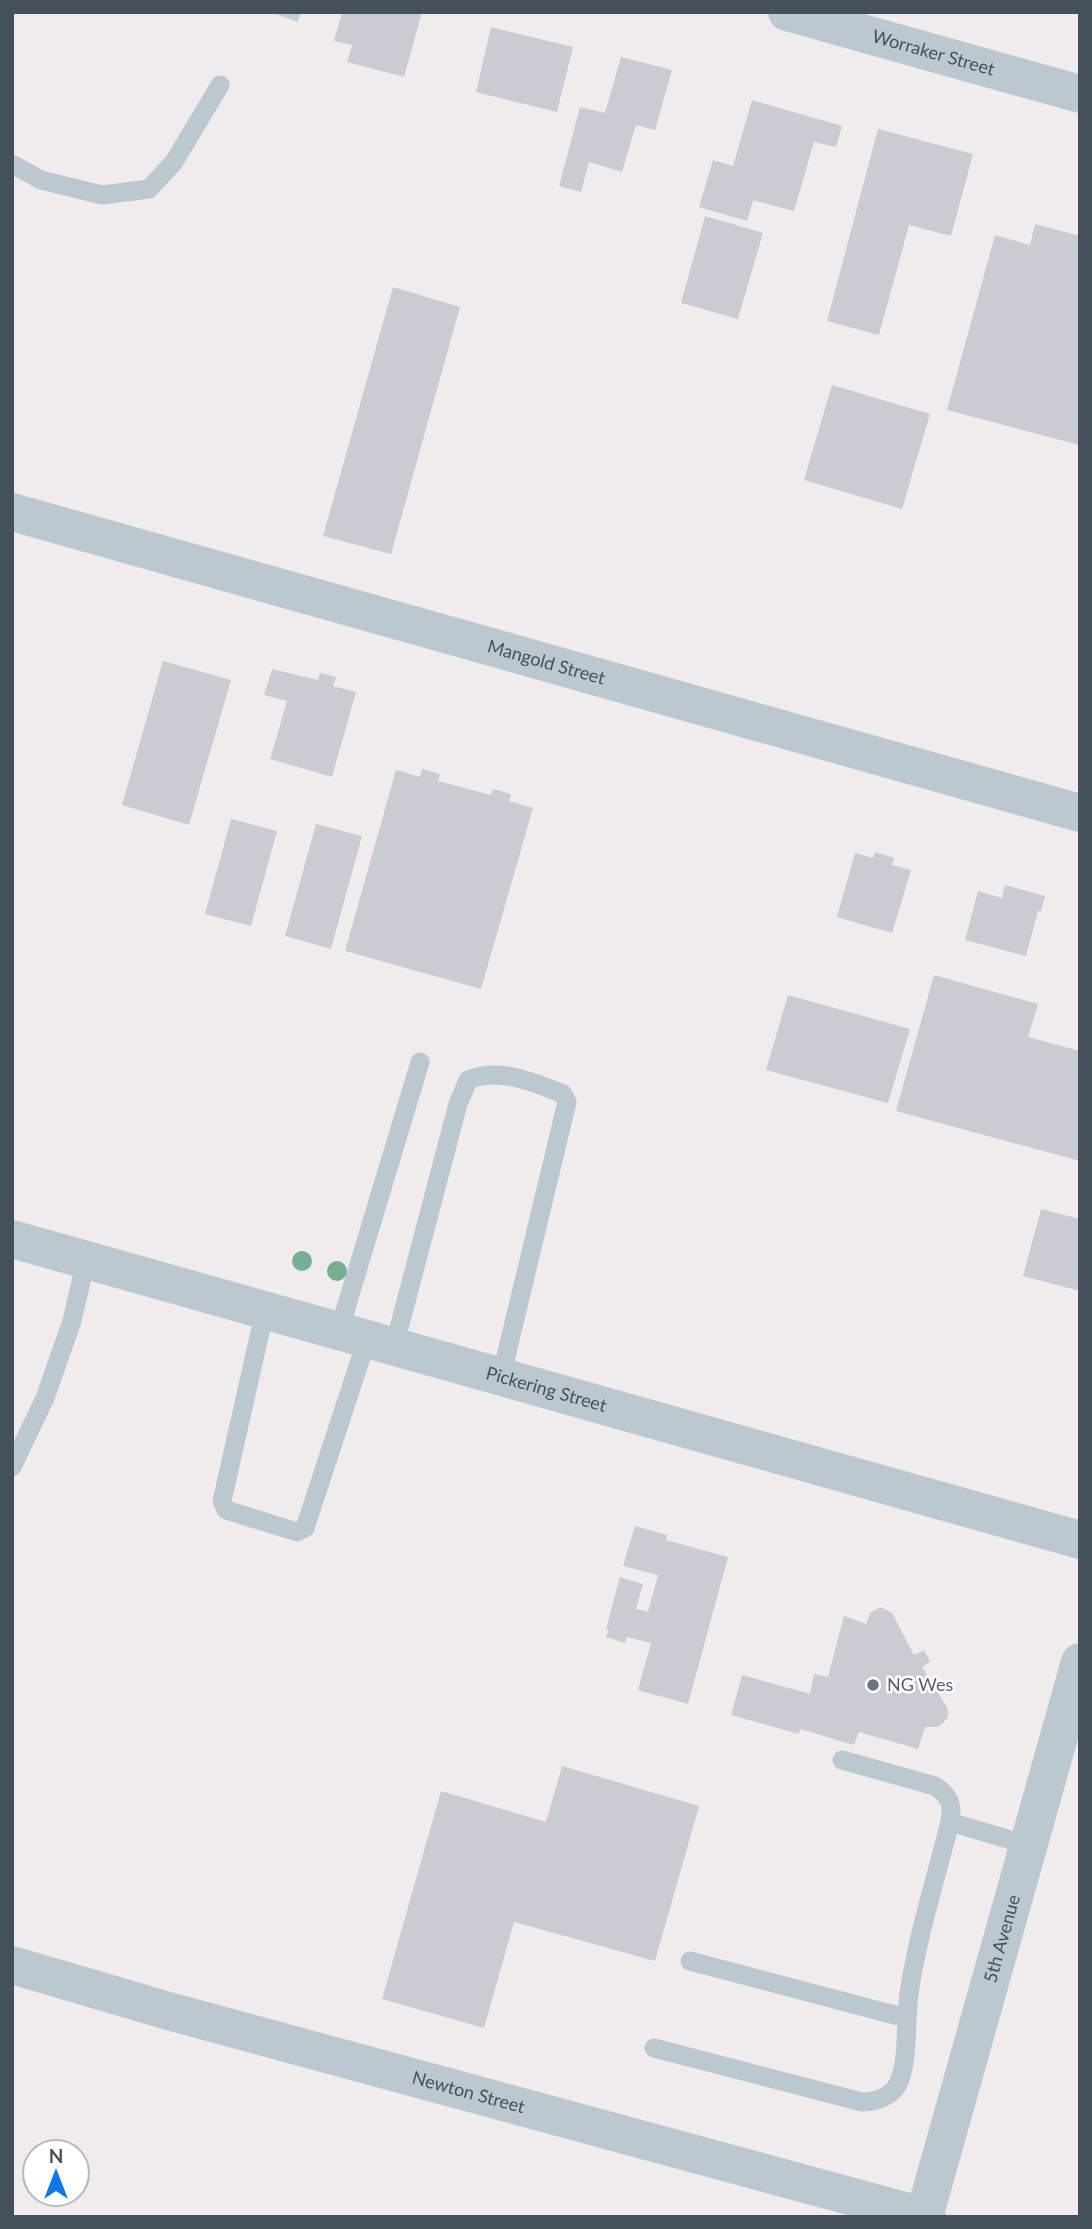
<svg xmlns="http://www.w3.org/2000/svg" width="1092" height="2229" font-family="Lato,sans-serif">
  <rect width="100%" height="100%" fill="#f0eced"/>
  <path fill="#c9ccd2" d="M270,12H301L298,22Z
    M342,12H422L404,77L347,62L352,45L334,41Z
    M491,27L573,47L557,112L476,92Z
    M621,57L672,70L655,130L636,125L622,172L589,162L581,192L559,186L580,107L605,113Z
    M752,100L842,126L836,147L814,142L794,211L753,200L747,221L699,207L713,160L733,166Z
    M878,129L973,154L951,236L909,225L879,335L827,321Z
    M705,216L763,233L738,319L681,303Z
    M1035,224L1080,236L1079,445L947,410L995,235L1030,245Z
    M393,287L460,307L391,554L323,536Z
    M832,385L930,414L902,509L804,480Z
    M163,661L231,680L189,825L122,805Z
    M272,669L318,680L320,673L336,677L333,686L356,692L332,777L270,759L287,701L264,695Z
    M422,769L440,774L438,781L491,795L493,789L511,794L509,801L533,808L481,989L345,951L396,770L420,777Z
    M231,819L277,831L251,926L205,914Z
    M316,824L362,836L331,949L285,936Z
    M875,852L894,858L892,865L911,870L892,933L837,917L855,853L873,858Z
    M1005,885L1045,896L1041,911H1038L1026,956L965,940L978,891L1002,898Z
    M934,975L1038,1004L1028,1037L1080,1051V1161L896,1111Z
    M788,995L910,1029L888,1103L766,1070Z
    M1041,1209L1080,1219V1291L1023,1276Z
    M635,1526L667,1535L666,1540L728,1557L688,1704L638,1690L651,1643L627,1637L625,1643L606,1637L609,1630L606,1629L620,1577L643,1584L636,1609L648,1612L658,1575L623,1566Z
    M881,1607L892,1613L914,1655L924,1650L930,1662L922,1667L948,1709V1717L942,1724L937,1727H925L918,1749L859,1732L854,1745L800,1729L799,1734L731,1715L742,1675L810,1694L814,1674L828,1677L844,1616L866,1624L870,1613Z
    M562,1766L699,1806L655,1961L514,1922L484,2028L382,1999L441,1791L546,1822Z"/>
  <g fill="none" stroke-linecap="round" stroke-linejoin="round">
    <path stroke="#bcc8d0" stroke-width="19" d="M12,164L41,180L102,195L149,189L174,162L220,85
      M265,1310L222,1501L226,1510L297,1532L305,1528L367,1339
      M339,1331L420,1062
      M394,1347L458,1104L468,1080C499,1067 534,1082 563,1094L567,1102L501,1377
      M12,1467L45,1398L72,1321L86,1260
      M950,1822L1028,1845
      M690,1961L906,2018
      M654,2048L862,2102C875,2102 891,2097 898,2084C909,2061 905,2021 909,1994C917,1937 936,1878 950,1822C953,1805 950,1796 935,1786L842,1760"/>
    <g stroke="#bcc8d0" stroke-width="38">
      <path id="s1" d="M787,12L1080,94"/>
      <path id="s2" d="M12,512L1080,813"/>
      <path id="s3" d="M12,1239L1080,1540"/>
      <path id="s4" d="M12,1965L172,2012L927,2217"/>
      <path id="s5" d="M924,2217L1080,1662"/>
    </g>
  </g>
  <g fill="#76b090">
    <circle cx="302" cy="1261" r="10"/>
    <circle cx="337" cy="1271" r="10"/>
  </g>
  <circle fill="#6b7280" stroke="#fff" stroke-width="2.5" cx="873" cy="1685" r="7"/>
  <g text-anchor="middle" stroke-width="5" stroke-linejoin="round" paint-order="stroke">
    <g font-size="18" fill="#44515b" stroke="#fff">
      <text dy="6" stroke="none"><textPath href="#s1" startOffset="152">Worraker Street</textPath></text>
      <text dy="6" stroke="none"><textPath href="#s2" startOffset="555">Mangold Street</textPath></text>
      <text dy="6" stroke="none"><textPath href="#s3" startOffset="555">Pickering Street</textPath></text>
      <text dy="6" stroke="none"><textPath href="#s5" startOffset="289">5th Avenue</textPath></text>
      <text dy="6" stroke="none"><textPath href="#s4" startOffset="474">Newton Street</textPath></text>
    </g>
    <g font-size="18" fill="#5b616d" stroke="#fff" text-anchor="start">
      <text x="887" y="1691">NG Wes</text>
    </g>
  </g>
  <rect width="1092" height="2229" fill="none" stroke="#44515b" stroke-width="28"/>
  <g transform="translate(56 2173)"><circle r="33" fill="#ffffff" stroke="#b4b9bd" stroke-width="2"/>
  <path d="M0-5L12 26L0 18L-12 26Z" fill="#1078e6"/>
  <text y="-10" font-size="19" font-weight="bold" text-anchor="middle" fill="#44515b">N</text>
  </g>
</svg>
